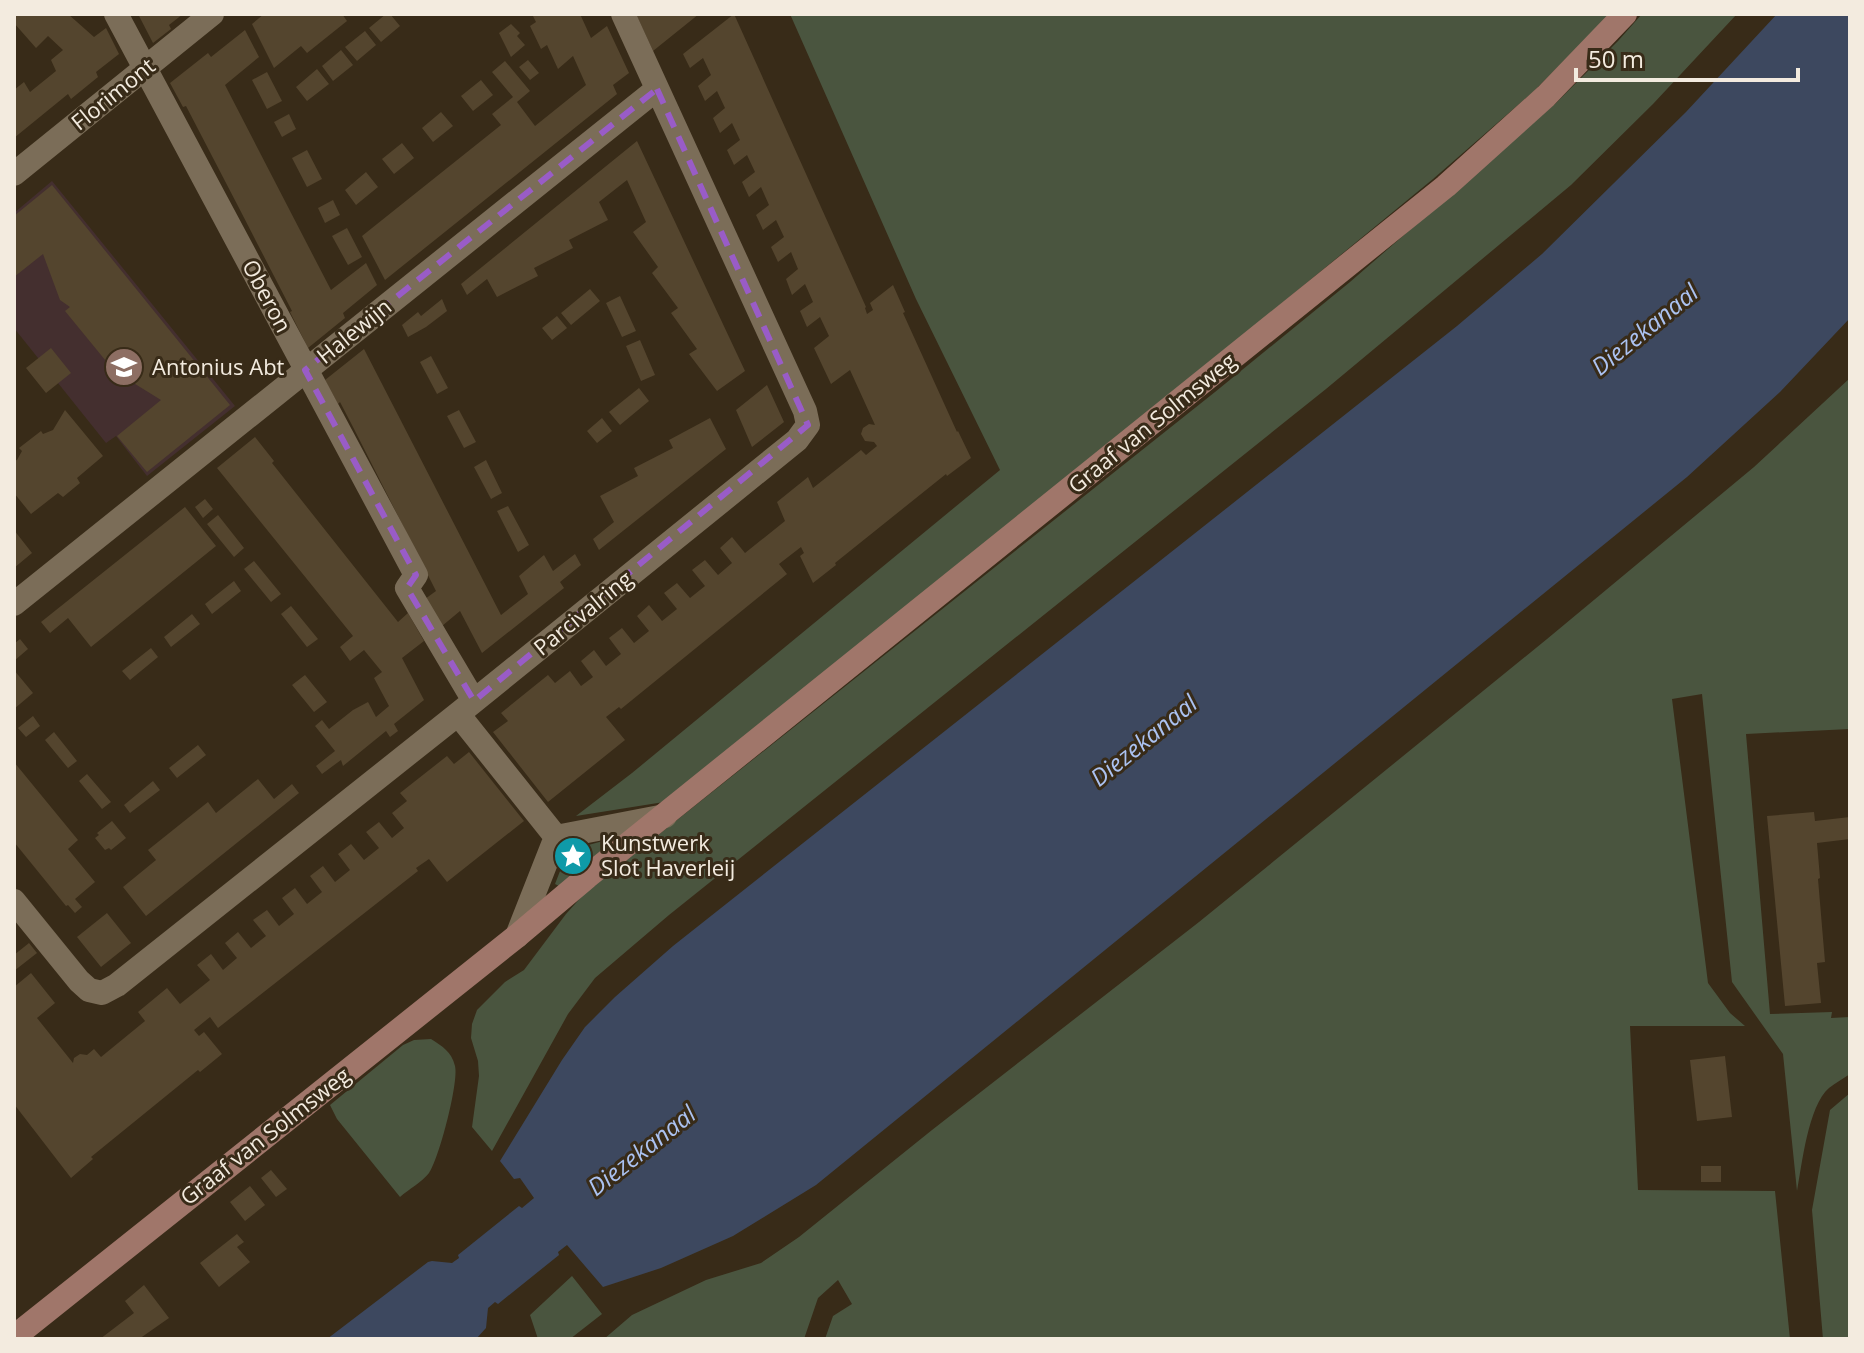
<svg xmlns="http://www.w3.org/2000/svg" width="1864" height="1353" font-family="'Open Sans',sans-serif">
  <rect width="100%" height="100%" fill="#382b18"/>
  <path fill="#442f2f" d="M52,181L235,406L147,476L116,436L106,443L14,328V213Z"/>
  <path fill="#4a553f" d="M790,14H1610L1533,92L1433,179L1253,327L664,802L576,816L632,773L1000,470L916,299Z
    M1642,14H1737L1653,104L1571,185L1326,389L669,915L595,978L568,1014L492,1151L472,1127L479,1076L478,1061L471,1038L472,1024L477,1010L505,982L524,970L566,914L584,894L1215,392L1350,282L1556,103L1618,41Z
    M1850,378V729L1746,734L1770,1014L1832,1012L1831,1018L1850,1017V1074C1843,1079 1835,1083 1829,1088C1808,1106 1802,1165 1797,1191L1783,1054L1732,982L1702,694L1672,699L1708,983L1730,1013L1745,1026H1630L1638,1190L1775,1191L1790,1339H825L833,1316L852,1304L838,1280L818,1298L804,1339H604L632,1315L706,1280L761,1263L799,1237L932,1130L1199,922L1547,639L1754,467Z
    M603,841L607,845L606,849L559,886L555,884L567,853L570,850Z
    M431,1039C443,1047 451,1051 455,1066C459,1082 439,1159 429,1173C422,1182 409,1189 400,1197L337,1119L330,1105L403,1045L414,1040Z
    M1850,1093V1339H1823L1812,1210L1830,1110Z
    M572,1276L602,1314L570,1339H538L530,1315Z"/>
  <path fill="#3d485f" d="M1777,14H1850V318L1780,392L1687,477L816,1185L733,1236L661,1268L603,1287L567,1245L558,1252L559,1255L498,1304L495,1302L488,1308L486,1328L476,1339H327L428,1262L432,1261L452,1263L459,1258L458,1255L519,1206L522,1208L534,1198L520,1178L514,1179L500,1161L562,1060L585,1027L615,997L673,946L1457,326L1542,254L1686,112Z"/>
  <path fill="#54452e" d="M14,14H68L94,37L106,28L119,54L96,72L98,77L71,99L68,94L14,138V90L24,82L30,92L56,71L51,60L63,50L48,36L36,48L14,23Z
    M138,14H183L169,25L171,29L153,43Z
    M264,14H342L347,21L307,53L301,46L274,68L252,24Z
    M386,14H390L400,26L381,42L369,28Z
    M532,14H580L591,38L607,26L629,73L613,85L617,94L385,280L362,236L501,125L492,114L513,97L492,72L505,61L530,91L517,102L535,126L586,85L573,56L558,69L547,45L541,49L530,26L536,22Z
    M636,14H699L653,51Z
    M734,14L866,307L865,308L867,314L873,310L870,303L893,285L905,312L903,313L957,432L958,431L971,458L947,476L946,474L835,563L836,565L813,583L800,556L804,553L801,547L779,564L787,574L621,709L619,707L606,717L625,740L548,802L493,732L508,721L501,713L548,675L555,683L570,671L581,686L593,677L581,661L594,650L606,666L621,654L609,638L622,628L634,643L649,631L637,616L649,605L662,621L677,609L664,593L677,583L690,598L705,586L692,570L705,560L718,575L732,563L720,548L732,537L745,553L785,521L777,502L808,477L813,488L861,450L866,455L877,446L874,442L865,441L861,434L863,428L869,424L875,425L850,370L831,384L814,348L829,336L820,317L807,327L800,311L813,302L805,284L792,295L786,279L798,269L791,252L778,262L771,247L784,237L776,220L763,230L756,215L769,205L761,187L749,197L742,182L755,172L747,155L734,165L727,150L740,140L732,123L720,133L713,118L725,108L717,91L705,101L698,86L711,75L703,58L690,68L683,54Z
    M511,24L520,33L517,36L525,45L511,57L499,33Z
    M245,30L259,57L225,85L318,265L331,290L366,263L377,285L343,313L345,318L308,348L290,312L292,311L239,208L186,106L183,107L170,83L208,53L211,57Z
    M365,31L376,45L357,61L345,47Z
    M341,50L353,65L333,81L322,66Z
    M528,60L539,73L530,80L519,67Z
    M317,69L329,84L307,101L296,87Z
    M267,72L282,101L267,109L252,80Z
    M481,80L493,95L473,111L461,96Z
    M441,112L453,126L433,142L422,128Z
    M289,114L296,129L282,137L274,122Z
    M637,141L745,371L717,391L689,354L697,349L671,313L678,308L652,273L658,267L633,232L646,222L627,180L599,202L608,220L569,240L573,248L534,268L538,276L497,297L487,279L467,295L461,284Z
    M402,143L414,158L394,174L382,159Z
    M307,150L322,179L307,187L292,158Z
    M366,172L378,187L356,205L345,190Z
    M52,185L230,405L147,472L117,436L161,400L119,374L114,362L110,366L65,311L70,307L60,300L43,254L14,277V216Z
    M333,200L340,215L325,223L318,208Z
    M347,228L362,257L348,265L332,236Z
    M590,289L600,301L571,325L561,313Z
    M620,296L636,331L622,337L606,303Z
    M442,299L447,311L426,327L408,337L402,325L418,312L421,316Z
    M557,316L567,328L552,340L542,328Z
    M640,340L655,375L641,381L626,346Z
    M51,348L71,373L46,393L26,368Z
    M364,349L501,615L528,594L519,576L544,555L553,571L575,554L581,565L560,582L564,588L482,653L460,611L442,626L425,599L436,591L353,427L340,402L338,404L325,380Z
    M431,356L448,388L437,394L420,362Z
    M767,385L784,422L752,447L736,410Z
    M639,388L649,401L620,425L609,412Z
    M65,410L103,456L77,478L80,483L63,497L58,493L31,514L14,493V461L17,460L22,451L19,448L41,431L43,434L53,430Z
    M459,410L476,442L464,448L447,416Z
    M602,418L612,431L597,443L587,431Z
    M710,418L726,449L599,550L593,539L614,522L600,496L638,476L634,468L673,448L669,440Z
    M255,437L274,461L272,463L398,622L408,613L424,641L402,658L424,700L394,724L398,731L390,737L386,731L343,766L341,760L322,774L316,766L335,751L315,726L322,720L329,729L353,710L368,702L376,717L389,706L374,678L382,672L364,650L350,661L340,647L353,636L217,468Z
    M486,460L502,493L491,499L474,467Z
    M205,499L213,509L203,518L195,507Z
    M508,506L529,545L518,552L497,511Z
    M185,507L216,546L91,647L68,618L50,633L41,622Z
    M218,515L244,548L234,557L207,524Z
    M14,530L32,553L14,568Z
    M254,561L281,594L271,602L244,569Z
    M234,581L241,591L212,614L205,604Z
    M291,606L318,639L307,647L281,614Z
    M192,614L200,624L171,647L164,637Z
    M20,639L28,649L14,661V644Z
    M151,648L158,657L130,680L122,671Z
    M14,670L33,693L14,709Z
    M305,675L327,702L314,712L292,685Z
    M33,716L40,726L26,737L18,728Z
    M54,732L77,761L68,768L45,740Z
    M198,745L206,755L177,778L169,768Z
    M469,752L524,821L447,882L429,859L416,868L418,871L218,1028L210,1017L194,1030L199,1036L204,1032L222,1054L200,1072L198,1070L91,1157L93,1159L71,1178L14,1104V987L31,973L55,1003L37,1018L73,1063L74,1058L80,1054L87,1055L94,1049L101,1057L145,1021L138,1012L167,988L180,1004L210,980L197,965L211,954L223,970L237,958L225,943L238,932L251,948L266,936L253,920L267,910L279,926L294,914L282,898L295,888L307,904L322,892L310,876L323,866L335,882L350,870L338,854L351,844L364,860L379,848L366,832L379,822L392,838L404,828L392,813L407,801L400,793L447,756L454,764Z
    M14,762L78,840L68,849L95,882L75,899L82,907L75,913L68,905L66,906L14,842Z
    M87,774L111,802L102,809L79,781Z
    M258,779L274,799L292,784L299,793L146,916L123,887L156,860L148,850L208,802L216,813Z
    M153,781L160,790L130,813L124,805Z
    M1814,812L1815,821L1850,817V839L1817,843L1820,878L1818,879L1825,962L1817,963L1821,1003L1785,1006L1767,816Z
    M112,821L126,838L111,850L109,848L105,850L95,838L99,835L97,833Z
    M107,913L131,943L101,967L77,937Z
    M29,943L37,953L14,971V955Z
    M1725,1056L1732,1117L1697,1121L1690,1060Z
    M1701,1166H1721V1182H1701Z
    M271,1170L287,1189L276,1197L261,1178Z
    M250,1186L265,1205L245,1221L230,1202Z
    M237,1234L244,1242L237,1247L250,1262L219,1287L200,1263Z
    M144,1285L169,1318L139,1339H100L134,1313L125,1301Z"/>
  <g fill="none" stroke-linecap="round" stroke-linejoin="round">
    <path stroke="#7b6d58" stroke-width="24" d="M116,14L416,575L407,588L474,701
      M14,174L212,14
      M14,604L657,89
      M458,714L556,837
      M556,837L665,816
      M14,901L79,981L89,990L102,993L117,985L458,714L797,440L808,425L805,411L623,14
      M517,936L556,837"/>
    <path stroke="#a0766a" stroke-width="24" d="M14,1337L517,936L587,877L1446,186L1546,96L1625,14"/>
  </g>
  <path fill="none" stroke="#995cc7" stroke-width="6" stroke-dasharray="16 10" stroke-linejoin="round" d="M657,89L808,425L474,701L407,588L416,575L305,370Z"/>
  <defs>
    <g id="school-disc" transform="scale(2)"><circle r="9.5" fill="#8d6e63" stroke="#382b18"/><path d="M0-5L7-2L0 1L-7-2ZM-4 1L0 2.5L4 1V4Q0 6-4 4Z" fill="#fff"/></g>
    <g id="sight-disc" transform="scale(2)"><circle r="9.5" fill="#0f9aa8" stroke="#382b18"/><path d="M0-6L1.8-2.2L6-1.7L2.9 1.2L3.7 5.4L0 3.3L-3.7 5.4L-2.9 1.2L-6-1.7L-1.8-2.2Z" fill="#fff"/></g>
  </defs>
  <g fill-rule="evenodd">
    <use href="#school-disc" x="124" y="367"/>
    <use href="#sight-disc" x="573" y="856"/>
  </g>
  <g text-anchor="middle" stroke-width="6" stroke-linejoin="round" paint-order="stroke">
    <g font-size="22" fill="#f3ebdf" stroke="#382b18">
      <text transform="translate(113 94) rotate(-39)" y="8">Florimont</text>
      <text transform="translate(267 296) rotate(62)" y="8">Oberon</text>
      <text transform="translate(354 331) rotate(-39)" y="8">Halewijn</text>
      <text transform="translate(1152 423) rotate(-39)" y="8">Graaf van Solmsweg</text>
      <text transform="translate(583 613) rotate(-39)" y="8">Parcivalring</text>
      <text transform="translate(265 1136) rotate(-38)" y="8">Graaf van Solmsweg</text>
    </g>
    <g font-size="22" fill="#f3ebdf" stroke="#382b18" text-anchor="start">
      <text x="152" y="375">Antonius Abt</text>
      <text x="601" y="851">Kunstwerk<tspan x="601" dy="25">Slot Haverleij</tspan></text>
    </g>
    <g font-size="24" font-style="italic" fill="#abc2f1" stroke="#382b18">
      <text transform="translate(1645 330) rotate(-39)" y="8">Diezekanaal</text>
      <text transform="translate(1144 741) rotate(-39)" y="8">Diezekanaal</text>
      <text transform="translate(642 1151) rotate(-38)" y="8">Diezekanaal</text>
    </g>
  </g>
  <rect width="1864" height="1353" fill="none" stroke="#f3ebdf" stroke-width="32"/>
  <path d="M1576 68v12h222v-12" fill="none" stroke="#f3ebdf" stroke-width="4"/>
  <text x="1588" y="68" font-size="24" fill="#f3ebdf" stroke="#382b18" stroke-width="6" paint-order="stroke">50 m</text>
</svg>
